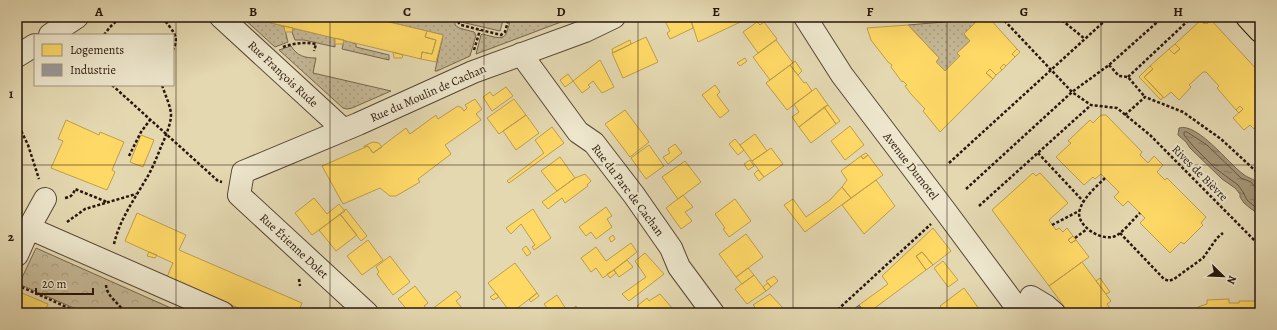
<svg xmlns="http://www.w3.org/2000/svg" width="1277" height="330" font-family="Alegreya,serif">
  <defs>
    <pattern id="grass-dots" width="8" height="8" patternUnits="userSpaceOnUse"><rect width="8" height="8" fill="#c4b795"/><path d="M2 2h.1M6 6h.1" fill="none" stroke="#a89d7f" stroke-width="1.8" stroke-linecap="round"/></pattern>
    <pattern id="park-crowns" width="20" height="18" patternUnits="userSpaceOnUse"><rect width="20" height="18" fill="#c4b795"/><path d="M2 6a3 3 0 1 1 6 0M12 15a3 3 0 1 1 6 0" fill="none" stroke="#a89d7f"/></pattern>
    <pattern id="water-ripples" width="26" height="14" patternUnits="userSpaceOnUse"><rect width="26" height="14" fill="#a49678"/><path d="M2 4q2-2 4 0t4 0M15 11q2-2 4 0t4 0" fill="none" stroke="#867961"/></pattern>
  </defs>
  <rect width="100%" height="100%" fill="#e4d8b1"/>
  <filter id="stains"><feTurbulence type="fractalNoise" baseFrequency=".005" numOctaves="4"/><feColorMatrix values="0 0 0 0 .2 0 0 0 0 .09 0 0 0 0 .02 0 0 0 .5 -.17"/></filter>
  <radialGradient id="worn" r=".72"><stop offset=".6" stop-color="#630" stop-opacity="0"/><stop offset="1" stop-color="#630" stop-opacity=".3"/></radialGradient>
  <path fill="url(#grass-dots)" stroke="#766650" d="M242,17H260V20L284,26L288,42L275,47Z
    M368,17H455V25L459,28L474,32L476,35L470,56L437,71H435L443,35Z
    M511,17H559L569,19L476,54L481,35L482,34C506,40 505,41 511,17Z
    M979,19L964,34L970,41L957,53L960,56L945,71L936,62L939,58L908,25Z
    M293,28L335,38V47L304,40H295L292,32Z
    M344,40L356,44V47L389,55V60L342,49Z
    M291,46C297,56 305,58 316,58L313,73L391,91L352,108L347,109L343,108L279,50Z"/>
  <path fill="url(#park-crowns)" stroke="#766650" d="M462,17H504L500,31L461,22Z
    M36,248L182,313H85L19,284Z"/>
  <path fill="url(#water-ripples)" stroke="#72634c" d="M1179,128C1197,122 1229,164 1243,174C1249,179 1257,179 1260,187C1262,192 1260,209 1260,215L1250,208L1244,203L1240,197V194L1235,188L1222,179L1190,148L1186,142L1178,135Z"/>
  <path fill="#ffd966" stroke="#be9e4a" d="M260,17H368L427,31L425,37L436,40L432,54L422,52L421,59L259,20Z
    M669,17H690L693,28L670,39L667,33L670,31L664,19Z
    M690,17H751L698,42Z
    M1204,17H1208L1211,20L1208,23H1203L1201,20Z
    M979,19H990L1017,49L1012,54L1015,57L1006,66L1004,64L1000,68L1002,70L996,75L990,69L986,73L993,79L940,132L923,111L925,109L911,94L905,86L907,85L903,81L902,82L891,67L892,65L888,62L871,40L867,28L908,25L939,58L936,62L945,71L960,56L957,53L970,41L964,34Z
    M1201,20L1203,23H1208L1211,20L1260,73V80L1259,81L1260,83V130L1256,126L1254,129L1250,125L1244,130L1233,118L1243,109L1240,106L1236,110L1217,88L1219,86L1206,72H1203L1189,85L1191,87L1179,100L1171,92L1164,98L1163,97L1144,77L1153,69L1150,66L1169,49L1174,54L1180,49L1175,44Z
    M757,22L760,25L764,22L777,39L758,53L743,32Z
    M284,26L293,28L292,32H285Z
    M427,31L443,35L436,62L421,59L422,52L432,54L436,40L425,37Z
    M646,37L658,62L623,78L612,53Z
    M335,38L344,40L343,44H335Z
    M630,40L631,44L613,53L612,49Z
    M776,40L793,63L770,80L753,57Z
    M1175,44L1180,49L1174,54L1169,49Z
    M1017,49L1020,52L1015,57L1012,54Z
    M393,52L403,55L402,58H394Z
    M745,58L747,61L740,66L737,63Z
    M600,60L614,87L602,93L593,81L588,85L590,87L582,93L573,81Z
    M795,61L802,71L798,75L790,65Z
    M1004,64L1006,66L1002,70L1000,68Z
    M790,65L804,83L806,82L812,91L787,110L766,83Z
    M1150,66L1153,69L1144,77L1163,97L1161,100L1139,77Z
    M990,69L996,75L993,79L986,73Z
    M568,74L573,81L565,87L560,80Z
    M715,85L720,92L717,95L729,111L720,118L702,95Z
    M506,87L513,96L492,111L483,97L490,92L493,96Z
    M816,88L828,105L799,127L792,117L799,112L794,104Z
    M475,99L482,109L476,114L481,120L445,145L451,154L418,179L420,182L396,196H390L380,188L343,204L322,166L368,146L373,153L406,128L410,134L436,115L438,119L458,106L462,108L464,111L467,108L465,105Z
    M514,99L526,115L499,134L487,118Z
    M828,105L840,121L836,124L824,107Z
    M1240,106L1243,109L1239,113L1236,110Z
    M824,107L836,124L811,143L799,127Z
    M625,110L649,142L630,157L605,124Z
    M526,115L539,133L516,150L503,131Z
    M1101,115H1106L1142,152L1140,155L1148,163L1154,156L1163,165L1157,172L1165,180L1167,178L1206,217L1201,223L1203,225L1184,244L1181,242L1170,253L1140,223L1145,218L1128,201L1123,206L1114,197L1119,192L1101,174L1095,179L1093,177L1084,185L1056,157L1071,143L1068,141L1090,120L1093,123Z
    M66,120L99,135L100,132L124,142L112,170L115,172L107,190L51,168L63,141L58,139Z
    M850,126L864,145L845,160L831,141Z
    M552,127L564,143L509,183L507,181L544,153L535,140Z
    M755,134L767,151L752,161L740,145Z
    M141,135L154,140L143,167L130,162Z
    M735,139L744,150L738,155L729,144Z
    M373,142L379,143L382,147L373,153L368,146L364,147V146Z
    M675,144L682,153L668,164L663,157L670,153L668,149Z
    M649,145L664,166L646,179L631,158Z
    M771,148L783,164L764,177L752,161Z
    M866,153L868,155L863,159L861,156Z
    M868,155L883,175L851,198L842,187L847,180L841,171L861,156L863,159Z
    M560,157L575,178L557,191L541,171Z
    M750,160L754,166L748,170L744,164Z
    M685,161L701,182L678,199L662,177Z
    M758,170L764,177L759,181L754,174Z
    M1033,173L1036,176L1040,173L1068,203L1049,220L1056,230L1059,228L1063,232L1067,228L1073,236L1068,240L1071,243L1076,240L1089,257L1049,286L992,210Z
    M585,174L591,181L587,185L588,186L565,203L562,198L548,209L542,202L575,178Z
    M876,180L895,206L864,234L842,205Z
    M842,187L851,198L805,232L784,205L793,199L806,217L830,200Z
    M683,195L693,207L685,212L692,221L681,229L666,208Z
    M314,198L327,214L339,204L345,211L312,235L295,213Z
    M735,199L751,221L729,237L723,229L725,228L715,214Z
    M606,207L612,216L607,219L612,227L596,239L591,232L586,236L579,227Z
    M346,209L367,236L361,241L340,214Z
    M533,209L551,238L534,250L532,247L535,245L521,224L511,234L506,228Z
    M137,213L186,235L179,250L302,303L298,313H250L167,277L173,263L125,241Z
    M340,214L357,235L336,251L319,230Z
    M933,228L951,251L933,265L922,252L916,256L926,270L868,313H865L859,305L888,284L882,276Z
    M746,234L763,257L736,277L719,254Z
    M613,235L615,239L611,242L609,238Z
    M1073,236L1076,240L1071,243L1068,240Z
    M368,240L383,260L362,275L347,256Z
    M631,243L637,252L603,278L596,268L591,272L581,258L596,247L606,261Z
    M526,246L531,253L527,256L522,249Z
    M149,252L157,255L155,258L147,256Z
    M922,252L933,265L926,270L916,256Z
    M645,253L664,274L629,301L622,294L646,277L635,261Z
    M390,256L410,282L393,295L377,274L379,272L376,267Z
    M627,260L633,267L619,277L614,270Z
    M943,261L958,280L948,287L934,268Z
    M1082,262L1111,301L1107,304L1113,313H1072L1071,312L1069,313L1049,286Z
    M515,263L537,293L511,313L488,283Z
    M748,268L754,275L742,284L736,277Z
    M614,270L616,273L610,278L607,274Z
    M754,275L766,291L747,304L735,289Z
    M774,276L778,281L771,287L766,281Z
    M1100,278L1110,292L1106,294L1096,281Z
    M768,283L771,287L766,291L763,287Z
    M415,286L428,303L424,306L429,311L427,313H410L398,299Z
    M964,288L979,309L973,313H945L940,306Z
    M17,291L48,304L44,313H17Z
    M456,291L461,297L456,301L462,308L459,310L461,313H427Z
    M496,293L499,297L493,300L490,297Z
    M537,293L539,296L531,302L529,300Z
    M660,294L672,308L673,312L672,313H642L637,306L647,298L649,301Z
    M770,294L783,308L778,313H755L752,310L755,307L753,305Z
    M557,295L564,306L570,313H557L554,309L550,312L544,304Z
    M1229,299V303H1239V301H1260V313H1198V307L1207,304V300Z
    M576,306L581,313H570L569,312Z
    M979,309L982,313H973Z"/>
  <path fill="#999" stroke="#77726e" d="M859,305L865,313H849Z"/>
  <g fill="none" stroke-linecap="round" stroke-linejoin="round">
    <path stroke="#665641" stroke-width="1" d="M1260,189L1256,188L1251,182L1241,178L1207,145L1187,132H1184V135L1193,146L1215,168L1238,185L1243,192L1247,200L1260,211"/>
    <g stroke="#574634" stroke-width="24">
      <path id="minor" d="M221,17L344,130
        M805,17L842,75L946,212L1021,313
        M50,35L77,17
        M521,54L578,132L594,143L634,195L671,248L679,267L713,313
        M17,56L35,45
        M29,228L223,313
        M17,255L29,228L45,199
        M1031,297L1046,306L1054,313
        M367,313L239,195L243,172L358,124L473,72L585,31L614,17"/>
    </g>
    <g stroke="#28160a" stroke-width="24">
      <path id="major" d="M1247,17L1260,31"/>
    </g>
    <path stroke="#28160a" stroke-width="2.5" stroke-dasharray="3 2" stroke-linecap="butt" d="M163,17C170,30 181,34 173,50
      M458,17L457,21L461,25L501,35L505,32L509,17
      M938,17V21H942V22
      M1001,17L1072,92L1091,105L1117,108L1150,135L1260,246
      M1058,17L1085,39
      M104,35L110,27L121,17
      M283,47C294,43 304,42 316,44L314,51
      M474,50L480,30
      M1109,65L1119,76L1128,77L1145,97
      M1128,77L1192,17
      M112,85L218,181L222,182
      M1125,115L1145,97L1183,112L1221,139L1260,175
      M17,122L28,145L39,179
      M1038,153L1083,201
      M129,156L141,132L150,120
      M949,163L1109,17
      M1105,178C1096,187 1084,197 1080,209C1074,224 1099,240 1112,237C1121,236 1133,219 1140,213
      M966,189L1072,92L1109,65L1163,17
      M65,198C71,197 73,195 75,189L107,202
      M979,206L1091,105
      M67,222L85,209L136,194
      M1052,225L1079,211
      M1120,233L1164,279L1169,281L1174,279L1203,258L1217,238L1223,233
      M1075,238L1087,229
      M114,244C120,218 136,197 149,174C155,163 159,151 164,140C167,132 171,123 171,114C170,104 165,95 162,85
      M299,279L300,286
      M17,285L80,313
      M106,285C107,297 119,303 125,313
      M834,313L931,224"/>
    <use href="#minor" stroke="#ede6cc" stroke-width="22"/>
    <use href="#major" stroke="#e4d8b1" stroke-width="22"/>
  </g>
  <path fill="none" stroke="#28160a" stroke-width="1" stroke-opacity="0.55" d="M176,17V313M330,17V313M484,17V313M638,17V313M793,17V313M947,17V313M1101,17V313M17,165H1260"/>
  <g text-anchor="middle" stroke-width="4" stroke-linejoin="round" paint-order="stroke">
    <g font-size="12" fill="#28160a" stroke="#ede6cc">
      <text transform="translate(283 74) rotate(43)" y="4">Rue François Rude</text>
      <text transform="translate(428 93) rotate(-24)" y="4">Rue du Moulin de Cachan</text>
      <text transform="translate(911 166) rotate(52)" y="4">Avenue Dumotel</text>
      <text transform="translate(1200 173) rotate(45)" y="4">Rives de Bièvre</text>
      <text transform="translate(628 190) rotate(53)" y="4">Rue du Parc de Cachan</text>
      <text transform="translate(294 246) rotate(43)" y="4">Rue Étienne Dolet</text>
    </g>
  </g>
  <rect width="1277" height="330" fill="none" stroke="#e4d8b1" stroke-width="44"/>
  <rect x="34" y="34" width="140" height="52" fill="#ede6cc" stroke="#9e937e"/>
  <rect x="42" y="44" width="20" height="12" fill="#ffd966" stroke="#9e937e"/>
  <text x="70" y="54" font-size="12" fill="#28160a">Logements</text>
  <rect x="42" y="64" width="20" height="12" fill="#999999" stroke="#9e937e"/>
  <text x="70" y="74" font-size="12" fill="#28160a">Industrie</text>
  <g transform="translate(1223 276) rotate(113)" stroke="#ede6cc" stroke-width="3" paint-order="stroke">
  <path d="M0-3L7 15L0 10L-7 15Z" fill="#28160a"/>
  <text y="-6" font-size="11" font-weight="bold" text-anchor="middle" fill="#28160a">N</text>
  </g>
  <path d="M36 288v6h57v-6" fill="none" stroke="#28160a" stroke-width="2"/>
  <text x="42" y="288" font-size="12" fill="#28160a" stroke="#ede6cc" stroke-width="3" paint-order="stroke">20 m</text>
  <rect x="22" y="22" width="1233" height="286" fill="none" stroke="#28160a" stroke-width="1.5"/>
  <g font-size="13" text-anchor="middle" font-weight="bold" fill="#28160a">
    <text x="99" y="16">A</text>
    <text x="253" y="16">B</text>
    <text x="407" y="16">C</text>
    <text x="561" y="16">D</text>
    <text x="716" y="16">E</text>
    <text x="870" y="16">F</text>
    <text x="1024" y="16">G</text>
    <text x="1178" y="16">H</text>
    <text x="11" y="98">1</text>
    <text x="11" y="241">2</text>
  </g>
  <rect width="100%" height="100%" filter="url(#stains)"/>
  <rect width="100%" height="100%" fill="url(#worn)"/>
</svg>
